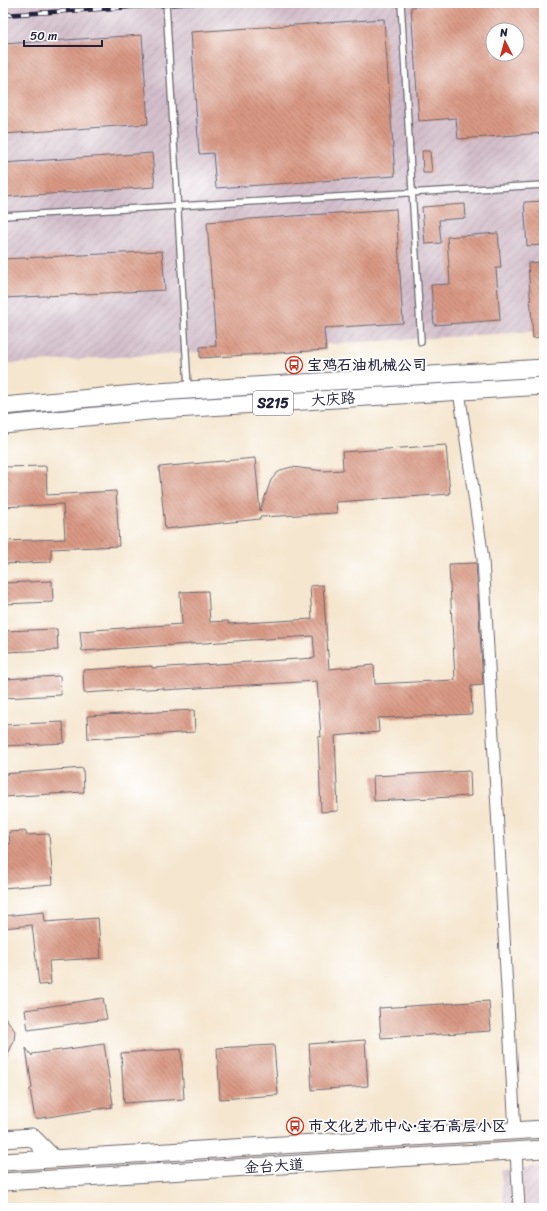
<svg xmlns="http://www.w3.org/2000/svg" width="547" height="1211" font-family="Sriracha,'LXGW WenKai TC',sans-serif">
  <defs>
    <pattern id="industrial-furrows" width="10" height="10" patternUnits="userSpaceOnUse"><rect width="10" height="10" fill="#d1bdc9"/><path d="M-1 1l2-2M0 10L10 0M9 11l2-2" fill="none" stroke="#b3a2ae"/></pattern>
    <pattern id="building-back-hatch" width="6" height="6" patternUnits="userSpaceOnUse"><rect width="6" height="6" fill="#d99984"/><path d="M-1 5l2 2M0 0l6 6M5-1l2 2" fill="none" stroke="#b07c6d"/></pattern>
  </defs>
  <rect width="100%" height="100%" fill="#fff"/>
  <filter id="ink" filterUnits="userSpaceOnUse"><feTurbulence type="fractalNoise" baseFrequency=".025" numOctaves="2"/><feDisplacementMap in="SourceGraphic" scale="8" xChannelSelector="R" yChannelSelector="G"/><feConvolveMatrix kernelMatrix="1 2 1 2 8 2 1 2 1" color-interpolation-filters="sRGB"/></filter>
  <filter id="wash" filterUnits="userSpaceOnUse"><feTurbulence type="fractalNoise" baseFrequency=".012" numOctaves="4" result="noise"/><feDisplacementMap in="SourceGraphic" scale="16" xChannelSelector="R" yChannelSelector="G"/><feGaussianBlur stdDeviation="0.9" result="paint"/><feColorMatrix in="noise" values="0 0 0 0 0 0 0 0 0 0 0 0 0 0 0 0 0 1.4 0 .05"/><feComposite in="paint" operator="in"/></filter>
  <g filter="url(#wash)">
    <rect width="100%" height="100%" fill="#f5e6cf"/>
    <path fill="url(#industrial-furrows)" fill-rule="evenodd" d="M3,3H544V331L3,364ZM493,30H517V54H493Z
      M544,1167V1208H504L501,1170Z
      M199,1203L200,1208H154Z"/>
    <g id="blocks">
      <path fill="url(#building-back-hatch)" fill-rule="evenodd" d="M468,3H544V133L458,139L456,118L419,121L411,7ZM493,30H517V54H493Z
        M384,19L395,176L216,188L213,153L199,154L191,32Z
        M142,35L148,124L3,134V44Z
        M422,151H430L432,173H423Z
        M152,153L155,187L3,197V163Z
        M544,201V245L527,246L524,202Z
        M465,204L466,218L439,220L441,243L425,244L422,207Z
        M396,209L403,323L324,328L326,350L200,358V347L216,346L207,222Z
        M498,233L501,268H496L500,320L434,325L431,285L450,284L447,237Z
        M162,251L165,290L3,298V259Z
        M544,262V337L533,338L528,263Z
        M446,445L450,494L336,502L337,513L260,517V519L165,529L159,467L255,458L260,511L271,480L277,473L284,469L292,467L324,471L343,470L342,452Z
        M46,466L47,495L116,491L119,546L51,549V562L3,564V541L65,539L63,504L3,507V467Z
        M476,563L483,685L471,686L472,714L378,718L379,732L335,736L338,811L321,812L318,737H321L317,681L164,690V688L84,693L83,670L152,666V668L315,658L313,636L82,651L80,631L182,624L180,592L208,591L210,622L228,621V624L312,619L310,586L323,585L329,669L374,665L375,684L455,680L449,564Z
        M52,581L53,602L3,604V583Z
        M57,629L58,650L3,652V631Z
        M60,676L61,695L3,698V679Z
        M194,710L195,732L88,739L87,716Z
        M63,722L64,743L3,746V725Z
        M83,768L84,792L3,797V774Z
        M470,771L471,796L374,801L373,776Z
        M26,831V835L49,834L53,884L3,888V844H10L9,832Z
        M44,912L45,922L98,918L101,958L49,961L51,984L39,985L32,925L3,928V916Z
        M103,998L107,1019L28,1030L25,1010Z
        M489,1001L491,1031L381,1038L379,1008Z
        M3,1014L15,1031L14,1041L3,1064Z
        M365,1040L368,1086L312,1090L309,1044Z
        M104,1044L113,1104H111L112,1107L35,1119L30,1089L32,1088L26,1048L32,1056V1054Z
        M274,1045L278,1095L220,1099L217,1048Z
        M181,1049L184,1099L124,1103L121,1053Z"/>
    </g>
  </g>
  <g filter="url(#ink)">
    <use href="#blocks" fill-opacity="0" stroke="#6c676f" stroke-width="1"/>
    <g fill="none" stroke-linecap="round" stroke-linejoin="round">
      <g stroke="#6c676f" stroke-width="8">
        <path id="lane" d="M166,3L188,388
          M401,3L421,342
          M3,216L544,185"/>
      </g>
      <g stroke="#6c676f" stroke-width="13">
        <path id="street" d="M459,391L483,559L515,1131
          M516,1151L519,1208"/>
      </g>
      <g stroke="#6c676f" stroke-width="19">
        <path id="primary" d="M3,406L157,392L544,368
          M3,425L159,410L544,386
          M3,1139L32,1137L54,1159
          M3,1162L544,1129
          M3,1182L544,1149"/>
      </g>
      <use href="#lane" stroke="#fff" stroke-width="5.5"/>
      <use href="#street" stroke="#fff" stroke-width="11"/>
      <use href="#primary" stroke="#fff" stroke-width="17"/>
      <g stroke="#22223b" stroke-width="4.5">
        <path id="rail" d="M64,3L96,5
          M3,15L195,3"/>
      </g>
      <use href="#rail" stroke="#fff" stroke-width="3" stroke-dasharray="9" stroke-linecap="butt"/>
    </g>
  </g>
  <defs>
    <g id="bus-ring" transform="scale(0.9)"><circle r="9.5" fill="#fff" stroke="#c8321e" stroke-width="1.5"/><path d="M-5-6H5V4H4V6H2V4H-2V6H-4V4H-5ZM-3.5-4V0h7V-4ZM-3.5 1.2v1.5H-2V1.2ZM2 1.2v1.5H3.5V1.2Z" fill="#c8321e"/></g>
  </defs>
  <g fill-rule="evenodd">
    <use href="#bus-ring" x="294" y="365"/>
    <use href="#bus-ring" x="295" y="1126"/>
  </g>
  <g text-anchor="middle" stroke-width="3.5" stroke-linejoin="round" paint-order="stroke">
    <rect fill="#fff" stroke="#646476" stroke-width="1" x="253" y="391" width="40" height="24" rx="3"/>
    <g font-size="14" font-weight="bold" fill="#22223b">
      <text x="273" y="408">S215</text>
    </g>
    <g font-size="15" font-weight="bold" fill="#22223b" stroke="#fff" text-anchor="start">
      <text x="307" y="370">宝鸡石油机械公司</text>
      <text x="308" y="1131">市文化艺术中心·宝石高层小区</text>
    </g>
    <g font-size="15" fill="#22223b" stroke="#fff">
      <text transform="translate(333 399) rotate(-4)" y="5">大庆路</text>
      <text transform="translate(274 1166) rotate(-3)" y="5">金台大道</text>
    </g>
  </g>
  <rect width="547" height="1211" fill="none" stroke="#fff" stroke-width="16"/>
  <g transform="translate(505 42) rotate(354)"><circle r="19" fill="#ffffff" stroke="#a7a7b1"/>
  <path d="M0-3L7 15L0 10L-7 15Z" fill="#c8321e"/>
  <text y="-6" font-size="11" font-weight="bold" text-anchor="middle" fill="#22223b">N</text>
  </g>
  <path d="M24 40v6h78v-6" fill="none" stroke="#22223b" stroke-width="2"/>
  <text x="30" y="40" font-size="12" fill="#22223b" stroke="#ffffff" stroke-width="3" paint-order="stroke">50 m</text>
</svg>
